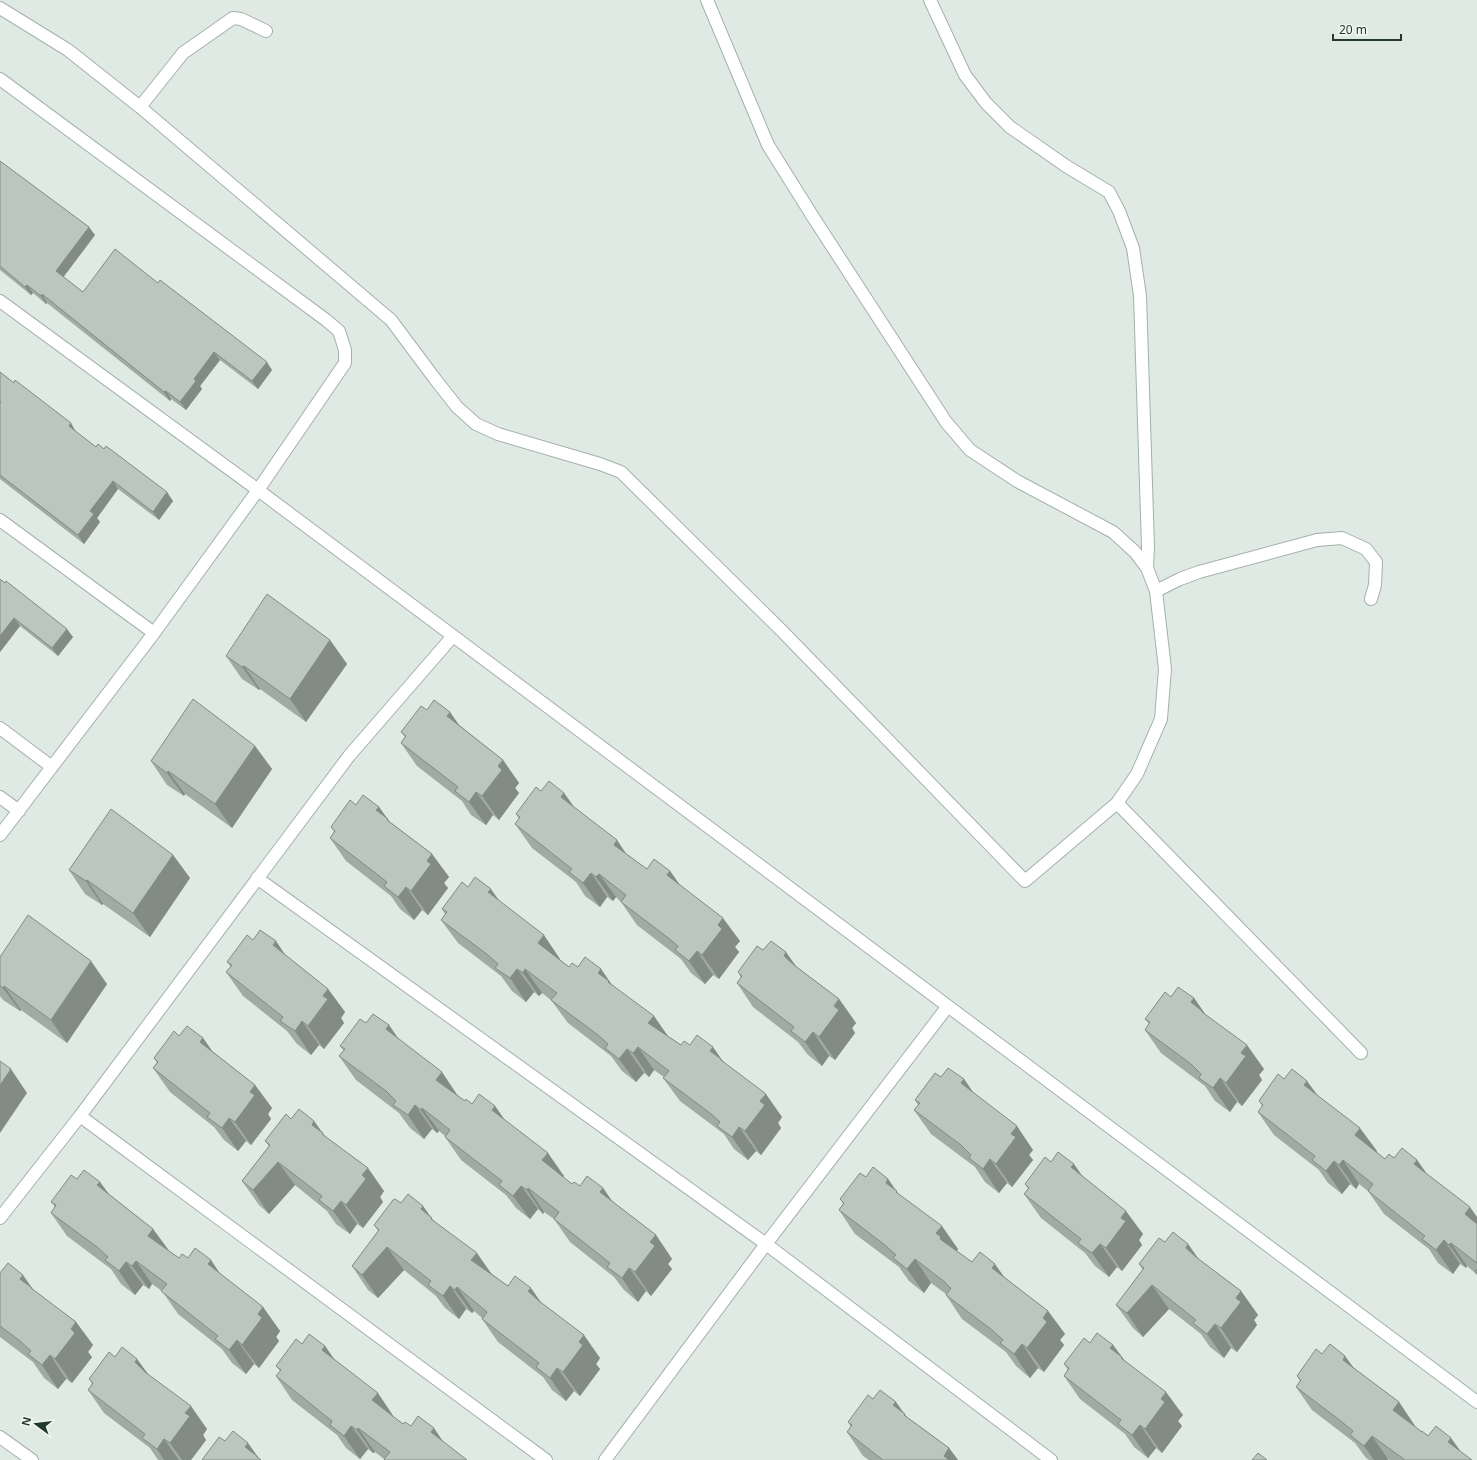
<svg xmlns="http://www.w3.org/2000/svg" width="1477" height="1460" font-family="'Noto Sans',sans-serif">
  <rect width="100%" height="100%" fill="#e0eae4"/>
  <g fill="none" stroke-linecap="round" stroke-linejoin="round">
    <g stroke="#a3b1aa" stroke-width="14">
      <path id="minor" d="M930,0L965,75L986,103L1010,127L1066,166L1109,192L1119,211L1133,248L1140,296L1148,547L1147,568
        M0,8L68,50L140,107L391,320L435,379L457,407L476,424L498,434L600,464L621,472L782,631L1025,881L1117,803L1137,774L1161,719L1165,669L1156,591L1147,568L1135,552L1113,532L1017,481L970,450L946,422L813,217L768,145L707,0
        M0,79L326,320L339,331L345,350V363L258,490L154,633L0,835
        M140,107L183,53L233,18L241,19L266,31
        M0,301L258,490L1477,1402
        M0,520L154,633
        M1156,591L1180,579L1199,572L1317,540L1342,538L1366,549L1376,562L1375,585L1371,599
        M0,728L52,767
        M0,797L19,811
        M1117,803L1361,1053
        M257,878L766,1244L1051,1460
        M80,1116L546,1460
        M0,1218L80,1116L349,756L453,636
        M0,1437L32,1460
        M605,1460L766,1244L948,1006"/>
    </g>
    <use href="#minor" stroke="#fff" stroke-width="12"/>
  </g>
  <path fill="#9faba5" d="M0,161L95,235L63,277L83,292L272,370L258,389L220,360L200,386L202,389L186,410L171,399L170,401L47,303L46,304L33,293L31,295L0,270Z
    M0,372L96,447L173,501L159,520L118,489L97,518L100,522L84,544L0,479Z
    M0,579L73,637L58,656L20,626L0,652Z
    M330,640L347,664L306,722L260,689L259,690L242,679L226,656Z
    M427,710L459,725L503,760L519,783L515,788L519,793L499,820L493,815L486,825L471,815L462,801L417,766L401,743L405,737L401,732Z
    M255,746L272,769L232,828L185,794L184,796L167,785L151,761Z
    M541,791L564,793L574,807L626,854L647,869L670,871L679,884L740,941L735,947L739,952L719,979L713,975L705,984L691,973L681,959L637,925L621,902L616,897L613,901L607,897L600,907L585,896L576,882L532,848L515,824L519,819L516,814Z
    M356,805L379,807L390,822L432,854L449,877L444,883L448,888L428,915L422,910L414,920L400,909L391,896L346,861L330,838L334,832L331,827Z
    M173,855L190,878L150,937L103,904L102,905L85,894L69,870Z
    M468,887L500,902L560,959V960L569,967H578L601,969L611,984L669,1037L681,1045H690L723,1062L782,1117L778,1123L781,1128L761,1155L756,1151L748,1160L734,1149L724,1134L680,1101L663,1078L664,1077L654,1070L649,1077L644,1073L636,1082L622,1071L611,1056L568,1023L551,1000L542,993L539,996L534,992L526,1002L512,991L501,976L458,943L441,920L445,914L442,909Z
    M253,940L285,955L328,989L345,1012L341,1018L344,1023L324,1049L319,1045L311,1055L297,1044L287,1031L243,996L226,972L231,967L227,962Z
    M763,950L797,967L839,999L856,1023L852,1028L855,1033L835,1060L829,1056L822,1066L808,1055L798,1042L753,1007L737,983L741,978L738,972Z
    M0,957L107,984L67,1043L21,1010L20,1011L3,1000L0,996Z
    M1171,997L1194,998L1205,1014L1264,1069L1259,1075L1262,1080L1242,1106L1237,1102L1230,1112L1215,1101L1205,1086L1161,1053L1145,1030L1149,1024L1145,1019Z
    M366,1023L389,1025L398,1038L458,1096L465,1101L472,1104L495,1106L504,1119L564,1176L563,1177L572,1184L580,1186L603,1188L612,1201L656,1235L672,1259L668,1264L672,1269L651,1296L646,1291L638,1302L624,1290L614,1277L570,1242L554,1219L544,1212L543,1214L538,1209L530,1219L516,1208L506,1195L461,1160L445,1137V1136L439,1131L437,1133L432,1129L424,1139L410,1128L399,1113L356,1080L339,1056L344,1051L340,1046Z
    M179,1036L203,1038L212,1051L255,1085L272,1108L268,1114L271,1119L251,1145L246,1141L238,1151L224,1140L214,1127L170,1092L153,1068L157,1063L154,1058Z
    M941,1077L964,1079L973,1092L1033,1150L1029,1155L1033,1160L1012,1187L1007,1183L999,1193L985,1182L975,1167L931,1134L914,1110L918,1105L915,1100Z
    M1316,1094L1377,1151L1376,1152L1385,1159L1394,1158L1417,1160L1427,1174L1477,1217V1275L1475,1273L1467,1266L1466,1268L1460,1264L1453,1274L1438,1263L1429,1249L1384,1214L1368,1191L1359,1184L1356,1189L1350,1184L1342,1194L1328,1183L1319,1170L1274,1135L1258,1112L1262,1106L1259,1101Z
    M291,1119L314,1121L325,1136L384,1191L380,1197L383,1202L363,1228L357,1224L350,1234L336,1224L327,1211L295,1185L269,1214L259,1205L242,1181L269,1146L265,1141Z
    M1051,1162L1083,1177L1143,1234L1139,1240L1142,1245L1122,1271L1117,1267L1109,1277L1095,1266L1085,1253L1041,1218L1024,1194L1028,1189L1025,1184Z
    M866,1177L888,1179L899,1195L958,1249L957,1251L972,1262L1004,1277L1048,1311L1065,1334L1060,1340L1064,1345L1044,1372L1038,1368L1030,1378L1016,1366L1006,1352L962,1319L946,1295V1294L931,1283L924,1293L909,1281L899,1267L855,1234L839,1210L843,1204L840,1199Z
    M77,1179L100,1182L109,1194L153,1229L169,1251L179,1258H188L220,1274L263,1307L280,1331L276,1337L279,1341L259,1368L254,1364L246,1374L232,1363L222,1349L178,1314L162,1291L152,1284L149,1289L143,1285L135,1295L121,1284L111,1269L67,1236L51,1213L55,1207L51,1202Z
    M401,1203L434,1221L492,1274L508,1286L541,1302L600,1358L596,1364L600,1369L580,1396L574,1391L566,1401L552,1390L543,1377L498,1342L482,1319V1318L474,1311L472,1313L466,1309L459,1319L445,1308L436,1296L404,1270L378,1298L368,1290L352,1266L378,1231L374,1225Z
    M1165,1242L1188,1244L1198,1259L1241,1291L1258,1315L1254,1320L1257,1325L1237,1352L1231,1348L1224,1358L1210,1347L1201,1334L1169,1309L1143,1337L1133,1328L1116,1305L1143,1270L1139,1264Z
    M0,1273L34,1291L76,1322L93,1345L88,1352L92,1357L72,1383L66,1379L58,1389L44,1378L33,1362L0,1337Z
    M1090,1343L1113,1345L1125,1361L1183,1415L1178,1421L1182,1426L1162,1453L1156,1448L1148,1458L1134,1447L1125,1434L1080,1399L1064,1376L1068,1370L1064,1364Z
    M302,1344L325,1346L334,1359L394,1417L403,1424L411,1426L434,1428L384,1459L375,1452L373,1453L368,1449L360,1459L346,1448L337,1435L292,1400L276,1376L280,1371L276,1366Z
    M1322,1354L1355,1369L1399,1402L1415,1426L1414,1427L1422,1432L1460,1451L1472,1460H1389L1388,1459V1460H1369L1366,1458L1355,1443L1312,1410L1296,1387L1300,1381L1297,1376Z
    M115,1357L147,1373L207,1429L203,1435L206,1440L191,1460H158L150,1448L104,1413L88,1390L92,1384L89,1379Z
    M873,1399L907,1417L949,1448L958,1460H869L863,1456L847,1432L851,1427L848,1422Z"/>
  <path fill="#828b86" d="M89,227L95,235L62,279L56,271Z
    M27,285L33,293L31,295L25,287Z
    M42,294L47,303L46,304L41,296Z
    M214,352L220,360L200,386L202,389L186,410L180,402L194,379Z
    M267,362L272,370L258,389L252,381Z
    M166,391L171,399L170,401L164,392Z
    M71,423L76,432L69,426Z
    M113,481L118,489L97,518L100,522L84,544L78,535L90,511Z
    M167,492L173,501L159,520L153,512Z
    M14,618L20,626L0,652V636Z
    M67,629L73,637L58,656L52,648Z
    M330,640L347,664L306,722L290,699Z
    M244,666L260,689L259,690L242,667Z
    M450,712L466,735L447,716Z
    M255,746L272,769L232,828L215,804Z
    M503,760L519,783L515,788L519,793L499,820L482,796L498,766Z
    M168,771L185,794L184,796L167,773Z
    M476,792L493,815L486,825L469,802Z
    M564,793L581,817L561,797Z
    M379,807L404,843L376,810Z
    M617,840L633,864L614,845Z
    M432,854L449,877L444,883L448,888L428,915L411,891L427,861Z
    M173,855L190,878L150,937L133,913Z
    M670,871L687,895L667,875Z
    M591,873L607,897L600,907L583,883Z
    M599,874L616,897L613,901L596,877Z
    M87,880L103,904L102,905L86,881Z
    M406,887L422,910L414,920L398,897Z
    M491,889L507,912L488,892Z
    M723,918L740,941L735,947L739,952L719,979L702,955L718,925Z
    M544,935L560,959L555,966L538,943Z
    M276,941L292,965L273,945Z
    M697,951L713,975L705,984L689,961Z
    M786,952L803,976L784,956Z
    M91,961L107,984L67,1043L51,1020Z
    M517,969L534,992L526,1002L510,978Z
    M525,969L542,993L539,996L523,973Z
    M601,969L626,1005L598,973Z
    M4,986L21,1010L20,1011L3,988Z
    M328,989L345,1012L341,1018L344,1023L324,1049L308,1026L323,996Z
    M1194,998L1219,1034L1191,1002Z
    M839,999L856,1023L852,1028L855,1033L835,1060L819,1037L834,1006Z
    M654,1016L670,1039L648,1023Z
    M302,1021L319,1045L311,1055L295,1031Z
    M389,1025L405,1049L386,1029Z
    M813,1032L829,1056L822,1066L805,1042Z
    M203,1038L219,1061L200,1042Z
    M1247,1045L1264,1069L1259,1075L1262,1080L1242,1106L1226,1083L1241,1053Z
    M638,1047L654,1070L649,1077L633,1053Z
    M713,1047L738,1083L710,1051Z
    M627,1049L644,1073L636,1082L619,1059Z
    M11,1069L27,1093L0,1133V1085Z
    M442,1072L458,1096L452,1103L436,1080Z
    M1220,1078L1237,1102L1230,1112L1213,1088Z
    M964,1079L980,1103L961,1083Z
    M1307,1081L1324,1104L1304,1085Z
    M255,1085L272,1108L268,1114L271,1119L251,1145L235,1122L250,1092Z
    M766,1094L782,1117L778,1123L781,1128L761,1155L745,1131L760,1101Z
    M415,1105L432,1129L424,1139L408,1115Z
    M495,1106L511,1129L492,1110Z
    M422,1108L439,1131L437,1133L421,1110Z
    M229,1118L246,1141L238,1151L222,1128Z
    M314,1121L339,1157L312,1125Z
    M1017,1126L1033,1150L1029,1155L1033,1160L1012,1187L996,1164L1011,1134Z
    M739,1127L756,1151L748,1160L732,1137Z
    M1360,1128L1377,1151L1371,1159L1355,1135Z
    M548,1153L564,1176L558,1184L542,1160Z
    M990,1159L1007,1183L999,1193L983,1169Z
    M1343,1160L1359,1184L1356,1189L1339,1165Z
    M1417,1160L1434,1184L1414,1164Z
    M1334,1161L1350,1184L1342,1194L1326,1171Z
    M278,1162L295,1185L269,1214L253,1190Z
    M1074,1164L1090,1187L1071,1167Z
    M368,1168L384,1191L380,1197L383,1202L363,1228L346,1205L362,1175Z
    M888,1179L913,1215L886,1183Z
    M100,1182L116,1205L97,1185Z
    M521,1186L538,1209L530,1219L513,1196Z
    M528,1188L544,1212L543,1214L527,1190Z
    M603,1188L619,1211L600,1192Z
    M341,1201L357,1224L350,1234L333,1211Z
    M423,1206L448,1241L421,1209Z
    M1470,1207L1477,1217V1232L1465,1214Z
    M1126,1211L1143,1234L1139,1240L1142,1245L1122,1271L1106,1248L1121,1218Z
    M942,1226L958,1249L954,1255L936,1233Z
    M153,1229L170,1252L148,1236Z
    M656,1235L672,1259L668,1264L672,1269L651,1296L635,1272L650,1242Z
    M1444,1240L1460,1264L1453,1274L1436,1250Z
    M1451,1243L1467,1266L1466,1268L1449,1245Z
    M1100,1244L1117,1267L1109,1277L1092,1253Z
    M1188,1244L1205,1268L1186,1248Z
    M387,1247L404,1270L378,1298L362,1275Z
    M477,1253L493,1276L471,1260Z
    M915,1259L931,1283L924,1293L907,1269Z
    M211,1260L227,1284L208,1264Z
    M136,1261L152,1284L149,1289L132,1266Z
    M126,1262L143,1285L135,1295L119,1271Z
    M995,1264L1012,1288L992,1268Z
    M629,1268L646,1291L638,1302L622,1278Z
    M23,1275L48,1311L20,1279Z
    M1152,1285L1169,1309L1143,1337L1127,1313Z
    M450,1286L466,1309L459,1319L443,1296Z
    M457,1287L474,1311L472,1313L455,1290Z
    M531,1288L547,1311L528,1291Z
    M1241,1291L1258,1315L1254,1320L1257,1325L1237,1352L1221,1328L1236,1298Z
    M263,1307L280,1331L276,1337L279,1341L259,1368L242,1345L258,1314Z
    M1048,1311L1065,1334L1060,1340L1064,1345L1044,1372L1027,1348L1043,1318Z
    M76,1322L93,1345L88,1352L92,1357L72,1383L55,1359L71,1329Z
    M1215,1324L1231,1348L1224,1358L1207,1334Z
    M584,1335L600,1358L596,1364L600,1369L580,1396L563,1372L579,1342Z
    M237,1340L254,1364L246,1374L229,1350Z
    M1022,1344L1038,1368L1030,1378L1014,1354Z
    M1113,1345L1130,1368L1110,1348Z
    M325,1346L341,1369L322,1350Z
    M50,1355L66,1379L58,1389L42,1365Z
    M1345,1356L1362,1379L1343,1360Z
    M137,1359L154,1382L135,1362Z
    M557,1368L574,1391L566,1401L550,1378Z
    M1166,1392L1183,1415L1178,1421L1182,1426L1162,1453L1145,1429L1161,1399Z
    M378,1393L394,1417L372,1400Z
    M896,1402L921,1437L893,1405Z
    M1399,1402L1415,1426L1409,1433L1393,1410Z
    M191,1406L207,1429L203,1435L206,1440L191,1460H182L170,1443L185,1413Z
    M1140,1425L1156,1448L1148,1458L1132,1435Z
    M351,1426L368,1449L360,1459L344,1436Z
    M358,1428L375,1452L373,1453L357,1430Z
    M434,1428L450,1452L431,1432Z
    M1372,1436L1388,1459V1460H1374L1364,1446Z
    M1451,1438L1467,1460L1448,1442Z
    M164,1439L179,1460H164L157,1449Z
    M248,1443L260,1460L245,1447Z
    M949,1448L958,1460H947L944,1456Z"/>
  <path fill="#b9c7c0" stroke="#828b86" d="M0,161L89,227L56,271L83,292L115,249L158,283L160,280L267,362L252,381L214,352L194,379L196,381L180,402L166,391L164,392L42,294L41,296L27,285L25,287L0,266Z
    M0,372L14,383L15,380L71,423L69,426L96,447L98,444L104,449L106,446L167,492L153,512L113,481L90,511L94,514L78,535L0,475V403L1,402H0Z
    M0,579L5,583L6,581L67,629L52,648L14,618L0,636Z
    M267,594L330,640L290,699L244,666L242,667L226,656Z
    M193,699L255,746L215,804L168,771L167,773L151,761Z
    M434,700L450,712L447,716L503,760L498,766L502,770L482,796L476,792L469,802L455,791L458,787L401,743L406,736L401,732L421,706L427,710Z
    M549,781L564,793L561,797L617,840L614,845L647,869L654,859L670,871L667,875L723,918L718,925L722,929L702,955L697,951L689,961L675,950L678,946L667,937L621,902L626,895L599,874L596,877L591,873L583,883L569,872L572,869L515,824L520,817L516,814L536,787L541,791Z
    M363,795L379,807L376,810L388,819L387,820L432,854L427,861L431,864L411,891L406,887L398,897L384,886L387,882L330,838L335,831L331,827L350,800L356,805Z
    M111,809L173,855L133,913L87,880L86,881L69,870Z
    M475,877L491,889L488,892L544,935L538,943L569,967L572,963L578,967L585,957L601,969L598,973L609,981L608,982L654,1016L648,1023L681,1045L684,1041L690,1045L697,1035L713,1047L710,1051L721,1059V1060L766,1094L760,1101L765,1105L745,1131L739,1127L732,1137L717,1126L720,1122L710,1113L663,1078L669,1071L638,1047L633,1053L627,1049L619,1059L605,1048L608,1044L598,1035L551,1000L557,993L525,969L523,973L517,969L510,978L495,968L498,964L488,955L441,920L447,912L442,909L462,882L468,887Z
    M28,915L91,961L51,1020L4,986L3,988L0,986V957Z
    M260,930L276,941L273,945L328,989L323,996L328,999L308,1026L302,1021L295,1031L280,1021L283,1017L226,972L232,965L227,962L247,935L253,940Z
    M771,941L786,952L784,956L794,965L839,999L834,1006L839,1010L819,1037L813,1032L805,1042L791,1031L794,1027L737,983L742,976L738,972L757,946L763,950Z
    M1178,987L1194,998L1191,1002L1202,1011V1012L1247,1045L1241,1053L1246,1056L1226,1083L1220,1078L1213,1088L1199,1078L1201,1074L1191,1064L1145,1030L1150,1022L1145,1019L1165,992L1171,997Z
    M373,1014L389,1025L386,1029L442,1072L436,1080L465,1101L466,1099L472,1104L479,1094L495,1106L492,1110L548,1153L542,1160L572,1184L574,1182L580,1186L587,1176L603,1188L600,1192L656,1235L650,1242L655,1246L635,1272L629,1268L622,1278L607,1267L610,1263L554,1219L559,1212L528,1188L527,1190L521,1186L513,1196L499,1185L502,1181L445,1137L450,1130L422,1108L421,1110L415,1105L408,1115L393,1105L396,1101L386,1091L339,1056L345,1049L340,1046L360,1019L366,1023Z
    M187,1026L203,1038L200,1042L255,1085L250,1092L255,1095L235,1122L229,1118L222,1128L207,1117L210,1113L153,1068L158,1062L154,1058L174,1031L179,1036Z
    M0,1061L11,1069L0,1085Z
    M948,1068L964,1079L961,1083L1017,1126L1011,1134L1016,1137L996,1164L990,1159L983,1169L969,1158L971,1155L961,1145L914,1110L920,1103L915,1100L935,1073L941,1077Z
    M1292,1069L1307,1081L1304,1085L1360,1128L1355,1135L1385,1159L1389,1154L1394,1158L1402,1148L1417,1160L1414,1164L1470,1207L1465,1214L1477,1224V1263L1451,1243L1449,1245L1444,1240L1436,1250L1422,1239L1425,1236L1368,1191L1373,1184L1343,1160L1339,1165L1334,1161L1326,1171L1312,1160L1315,1156L1258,1112L1263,1105L1259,1101L1278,1074L1284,1079Z
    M299,1109L314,1121L312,1125L323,1133L322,1134L368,1168L362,1175L366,1179L346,1205L341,1201L333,1211L319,1200L322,1196L278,1162L253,1190L242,1181L270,1145L265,1141L286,1114L291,1119Z
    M1058,1152L1074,1164L1071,1167L1126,1211L1121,1218L1126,1221L1106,1248L1100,1244L1092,1253L1078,1243L1081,1239L1024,1194L1029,1188L1025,1184L1045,1157L1051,1162Z
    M873,1167L888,1179L886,1183L897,1191L896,1192L942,1226L936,1233L941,1237L940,1239L972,1262L980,1252L995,1264L992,1268L1048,1311L1043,1318L1047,1322L1027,1348L1022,1344L1014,1354L1000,1343L1003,1340L992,1330L946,1295L951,1288L946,1284V1283L915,1259L907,1269L893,1258L896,1255L885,1245L839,1210L844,1203L840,1199L860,1173L866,1177Z
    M84,1170L100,1182L97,1185L153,1229L148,1236L179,1258L182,1254L188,1258L195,1248L211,1260L208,1264L263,1307L258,1314L262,1318L242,1345L237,1340L229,1350L215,1339L218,1336L161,1291L167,1284L136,1261L132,1266L126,1262L119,1271L105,1260L108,1257L97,1247L51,1213L56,1205L51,1202L71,1175L77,1179Z
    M408,1194L423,1206L421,1209L432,1218L431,1219L477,1253L471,1260L508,1286L515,1276L531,1288L528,1291L539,1301L584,1335L579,1342L583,1345L563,1372L557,1368L550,1378L536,1367L539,1363L482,1319L487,1312L457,1287L455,1290L450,1286L443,1296L428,1285L431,1281L387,1247L362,1275L352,1266L379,1230L374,1225L393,1200L395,1199L401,1203Z
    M1173,1232L1188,1244L1186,1248L1196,1257L1241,1291L1236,1298L1241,1302L1221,1328L1215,1324L1207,1334L1193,1323L1196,1320L1152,1285L1127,1313L1116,1305L1144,1268L1139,1264L1159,1238L1165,1242Z
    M8,1263L23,1275L20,1279L32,1288H31L76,1322L71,1329L75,1333L55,1359L50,1355L42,1365L28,1354L31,1351L20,1341L0,1326V1273Z
    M1477,1269V1273L1475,1272Z
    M1097,1333L1113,1345L1110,1348L1122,1357L1121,1358L1166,1392L1161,1399L1165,1402L1145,1429L1140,1425L1132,1435L1118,1424L1121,1420L1064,1376L1069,1368L1064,1364L1084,1338L1090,1343Z
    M309,1334L325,1346L322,1350L378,1393L372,1400L403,1424L405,1422L411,1426L418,1416L434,1428L431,1432L467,1460H385L384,1459L390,1452L358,1428L357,1430L351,1426L344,1436L330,1425L332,1421L276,1376L281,1370L276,1366L296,1339L302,1344Z
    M1330,1344L1345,1356L1343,1360L1399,1402L1393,1410L1422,1432V1431L1428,1436L1436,1426L1451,1438L1448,1442L1472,1460H1405L1372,1436L1364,1446L1350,1435L1353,1431L1342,1422L1296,1387L1301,1380L1297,1376L1316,1349L1322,1354Z
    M122,1347L137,1359L135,1362L145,1372L191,1406L185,1413L190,1416L170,1443L164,1439L157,1449L142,1438L145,1434L88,1390L93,1383L89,1379L109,1352L115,1357Z
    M880,1390L896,1402L893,1405L905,1414L904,1415L949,1448L944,1456L949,1460H883L847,1432L852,1425L848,1422L868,1395L873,1399Z
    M233,1431L248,1443L245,1447L257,1456H256L261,1460H202L219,1437L225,1441Z
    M1258,1453L1267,1460H1252Z"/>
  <g transform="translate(36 1424) rotate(285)" stroke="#f1f7f3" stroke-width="3" paint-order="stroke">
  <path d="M0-3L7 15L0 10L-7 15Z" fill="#223930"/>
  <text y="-6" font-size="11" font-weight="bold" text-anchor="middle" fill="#223930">N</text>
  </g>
  <path d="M1333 34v6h68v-6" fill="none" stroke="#223930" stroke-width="2"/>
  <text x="1339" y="34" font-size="12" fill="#223930" stroke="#f1f7f3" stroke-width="3" paint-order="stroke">20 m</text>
</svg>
